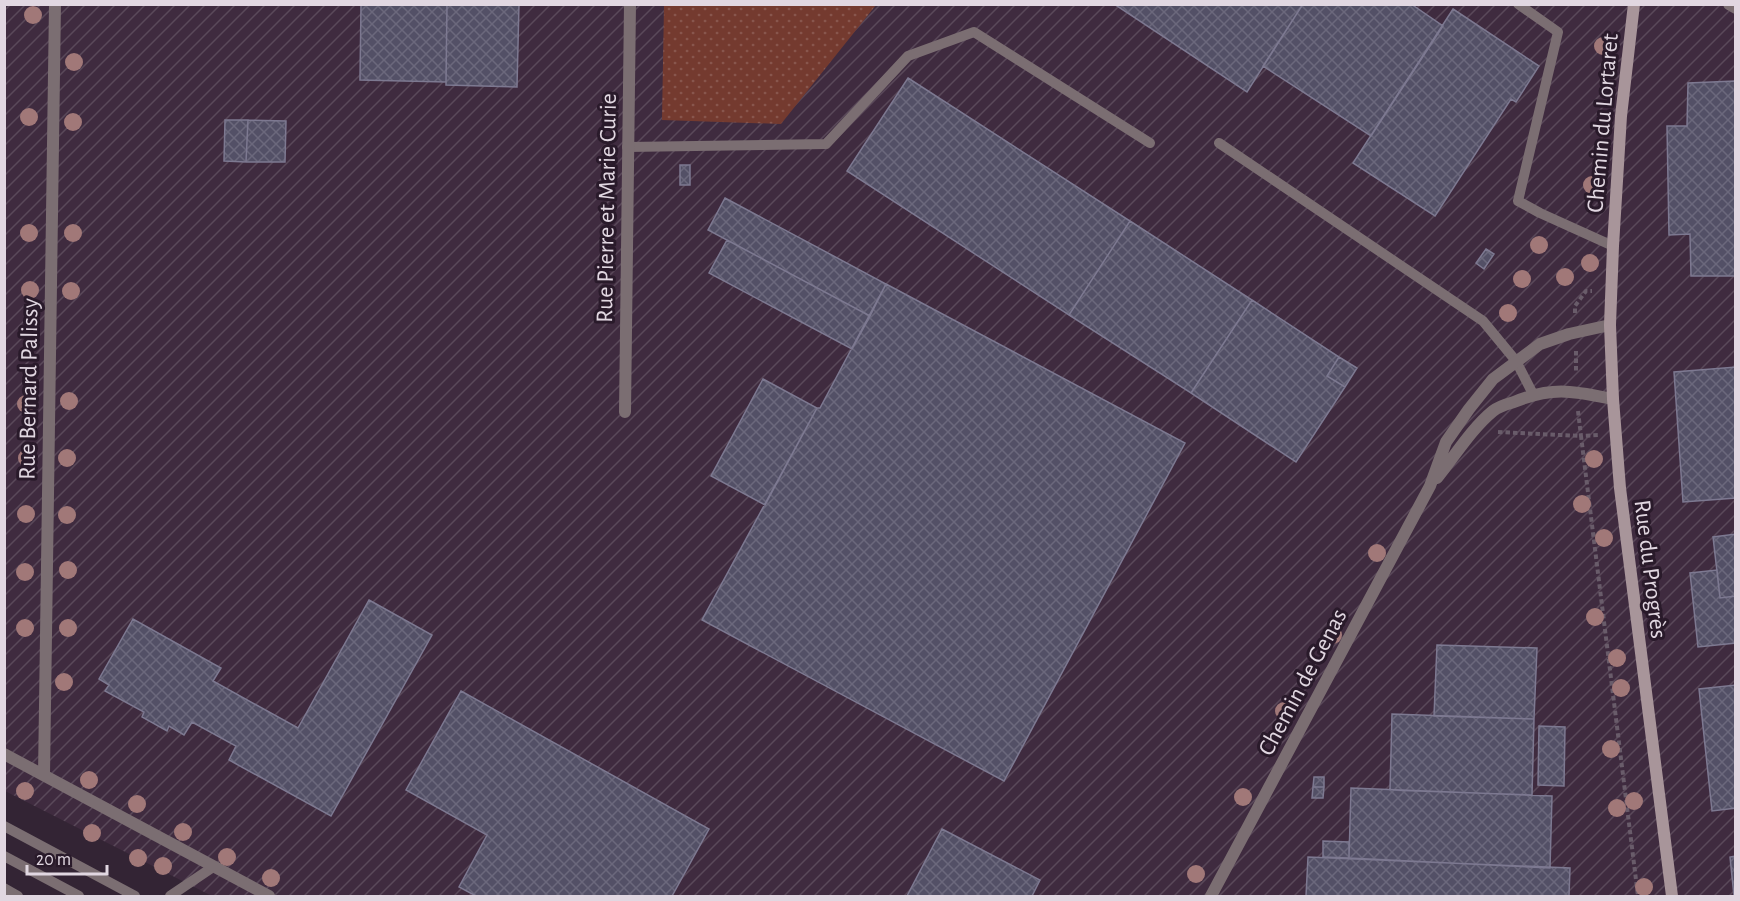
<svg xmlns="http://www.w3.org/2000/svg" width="1740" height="901" font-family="'Alegreya Sans',sans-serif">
  <defs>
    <pattern id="industrial-furrows" width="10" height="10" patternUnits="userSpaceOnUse" patternTransform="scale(1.5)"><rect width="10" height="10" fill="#3f2b3f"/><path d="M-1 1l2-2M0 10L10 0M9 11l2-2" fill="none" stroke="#5a495a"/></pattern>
    <pattern id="grass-dots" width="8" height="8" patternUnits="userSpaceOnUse" patternTransform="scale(1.5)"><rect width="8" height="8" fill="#743a2f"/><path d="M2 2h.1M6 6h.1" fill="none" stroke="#88564d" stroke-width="1.8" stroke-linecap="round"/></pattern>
    <pattern id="building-cross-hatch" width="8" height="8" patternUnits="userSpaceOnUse" patternTransform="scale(1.5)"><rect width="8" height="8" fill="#535066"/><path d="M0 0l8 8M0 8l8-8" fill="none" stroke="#6b687c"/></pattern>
  </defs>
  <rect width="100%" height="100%" fill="#332434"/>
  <path fill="url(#industrial-furrows)" d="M4,5H1735V896H212L5,791Z"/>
  <path fill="url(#grass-dots)" d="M664,5V4L876,5L781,124L662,120Z"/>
  <path fill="url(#building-cross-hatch)" stroke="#7d7991" stroke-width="1.5" d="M361,4H447L446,82L360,80Z
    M447,4H519L517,87L446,85Z
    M1114,4H1303L1247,92Z
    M1303,4H1411L1443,26L1371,136L1263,66Z
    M1453,9L1539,66L1516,102L1511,99L1435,216L1353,163Z
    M908,78L1130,221L1069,315L847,171Z
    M1735,81L1736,276H1691L1690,234L1669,235L1667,126H1687L1688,83Z
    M225,120H248L246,162L224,161Z
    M248,120L286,121L285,162H246Z
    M680,165H690V185H680Z
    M725,198L886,284L870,316L708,230Z
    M1130,221L1252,300L1191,393L1069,315Z
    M727,240L870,316L852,349L709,273Z
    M1486,249L1494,254L1484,269L1476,263Z
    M886,284L1185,443L1004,781L702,620L817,408H820Z
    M1252,300L1339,357L1327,376L1345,387L1296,462L1191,393Z
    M1339,357L1357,368L1345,387L1327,376Z
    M1736,367V498L1683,502L1674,372Z
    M763,379L817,408L765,505L711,476Z
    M1736,534V596L1720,598L1713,537Z
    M1717,570L1720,598L1736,596V643L1698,647L1690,573Z
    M369,600L432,635L331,816L229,760L236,746L192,722L184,735L169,726L167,731L142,717L144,712L105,691L109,685L99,679L133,619L221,668L213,681L298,728Z
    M1437,645L1537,648L1534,719L1434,716Z
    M1736,685V808L1712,811L1699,689Z
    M461,691L709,829L672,896H476L459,887L487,835L406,790Z
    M1392,714L1534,719L1532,795L1390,790Z
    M1539,726L1565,727L1564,786L1538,785Z
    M1314,777H1324V787H1313Z
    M1313,787H1324L1323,798H1312Z
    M1351,788L1552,796L1550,868L1349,858Z
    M942,829L1040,880L1032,896H907Z
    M1323,841L1349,842V858L1323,857Z
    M1736,856V896H1734L1730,857Z
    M1308,857L1570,868L1569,896H1306Z"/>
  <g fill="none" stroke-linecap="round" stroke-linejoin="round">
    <path stroke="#695c6a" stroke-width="4" stroke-dasharray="4.5 3" stroke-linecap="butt" d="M1575,313V306L1586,291H1592
      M1576,351V373
      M1578,411L1581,436L1599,435
      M1498,432L1581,436L1638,896"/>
    <path stroke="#7b6e72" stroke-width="10" d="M1518,4L1558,32L1518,201L1540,213L1613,246
      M1219,143L1483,321L1516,361L1533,394
      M627,147L826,144L908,56L974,32L1150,143
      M4,826L135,896
      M4,856L79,896
      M4,888L18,896
      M170,896L213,867"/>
    <path stroke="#7b6e72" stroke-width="12" d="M1729,4L1736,8
      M625,412L630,4
      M1437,478C1454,457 1472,428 1493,411C1499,406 1507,404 1514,402C1553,386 1573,391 1613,399
      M4,754L269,896
      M44,775L55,4
      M1211,896L1430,486L1446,442L1469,409L1493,379L1540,344L1569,334L1610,325"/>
    <path stroke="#a8959a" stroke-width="12" d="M1634,4L1621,116L1613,246L1610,325L1613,399L1620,488L1672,896"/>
  </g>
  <g fill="#a17878">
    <circle cx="33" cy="15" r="9"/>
    <circle cx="1603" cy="46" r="9"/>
    <circle cx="74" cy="62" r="9"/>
    <circle cx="29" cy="117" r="9"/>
    <circle cx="73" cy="122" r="9"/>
    <circle cx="1592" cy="185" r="9"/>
    <circle cx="29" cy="233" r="9"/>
    <circle cx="73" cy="233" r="9"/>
    <circle cx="1539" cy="245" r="9"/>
    <circle cx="1590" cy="263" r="9"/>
    <circle cx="1565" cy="277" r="9"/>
    <circle cx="1522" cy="279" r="9"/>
    <circle cx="30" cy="290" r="9"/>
    <circle cx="71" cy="291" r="9"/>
    <circle cx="1508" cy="313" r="9"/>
    <circle cx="69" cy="401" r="9"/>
    <circle cx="26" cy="404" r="9"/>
    <circle cx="27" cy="458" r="9"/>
    <circle cx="67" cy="458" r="9"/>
    <circle cx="1594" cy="459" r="9"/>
    <circle cx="1582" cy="504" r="9"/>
    <circle cx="26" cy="514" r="9"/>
    <circle cx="67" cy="515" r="9"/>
    <circle cx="1604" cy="538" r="9"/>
    <circle cx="1377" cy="553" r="9"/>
    <circle cx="68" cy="570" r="9"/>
    <circle cx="25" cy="572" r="9"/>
    <circle cx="1595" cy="617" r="9"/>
    <circle cx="25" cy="628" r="9"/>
    <circle cx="68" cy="628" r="9"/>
    <circle cx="1333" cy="635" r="9"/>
    <circle cx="1617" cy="658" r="9"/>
    <circle cx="64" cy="682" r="9"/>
    <circle cx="1621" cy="688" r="9"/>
    <circle cx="1284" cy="711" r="9"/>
    <circle cx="1611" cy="749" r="9"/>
    <circle cx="89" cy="780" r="9"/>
    <circle cx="25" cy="791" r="9"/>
    <circle cx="1243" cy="797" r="9"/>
    <circle cx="1634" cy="801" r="9"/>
    <circle cx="137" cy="804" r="9"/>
    <circle cx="1617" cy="808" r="9"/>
    <circle cx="183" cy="832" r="9"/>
    <circle cx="92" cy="833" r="9"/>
    <circle cx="227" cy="857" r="9"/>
    <circle cx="138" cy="858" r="9"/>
    <circle cx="163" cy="866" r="9"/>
    <circle cx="1196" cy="874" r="9"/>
    <circle cx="271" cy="878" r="9"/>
    <circle cx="1644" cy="887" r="9"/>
  </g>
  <g text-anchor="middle" stroke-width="6" stroke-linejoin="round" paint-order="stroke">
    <g font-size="24" fill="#e1d7e1" stroke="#291a2a">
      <text transform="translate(1602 123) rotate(-85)" y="8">Chemin du Lortaret</text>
      <text transform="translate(606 208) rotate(-89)" y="8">Rue Pierre et Marie Curie</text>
      <text transform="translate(28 389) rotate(-89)" y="8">Rue Bernard Palissy</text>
      <text transform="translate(1651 569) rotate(83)" y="8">Rue du Progrès</text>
      <text transform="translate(1302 682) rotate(-62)" y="8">Chemin de Genas</text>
    </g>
  </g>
  <rect width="1740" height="901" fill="none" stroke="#e1d7e1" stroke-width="12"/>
  <path d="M27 865v9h80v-9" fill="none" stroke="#e1d7e1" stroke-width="3"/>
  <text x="36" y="865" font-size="18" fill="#e1d7e1" stroke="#291a2a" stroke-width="4.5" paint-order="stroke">20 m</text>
</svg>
